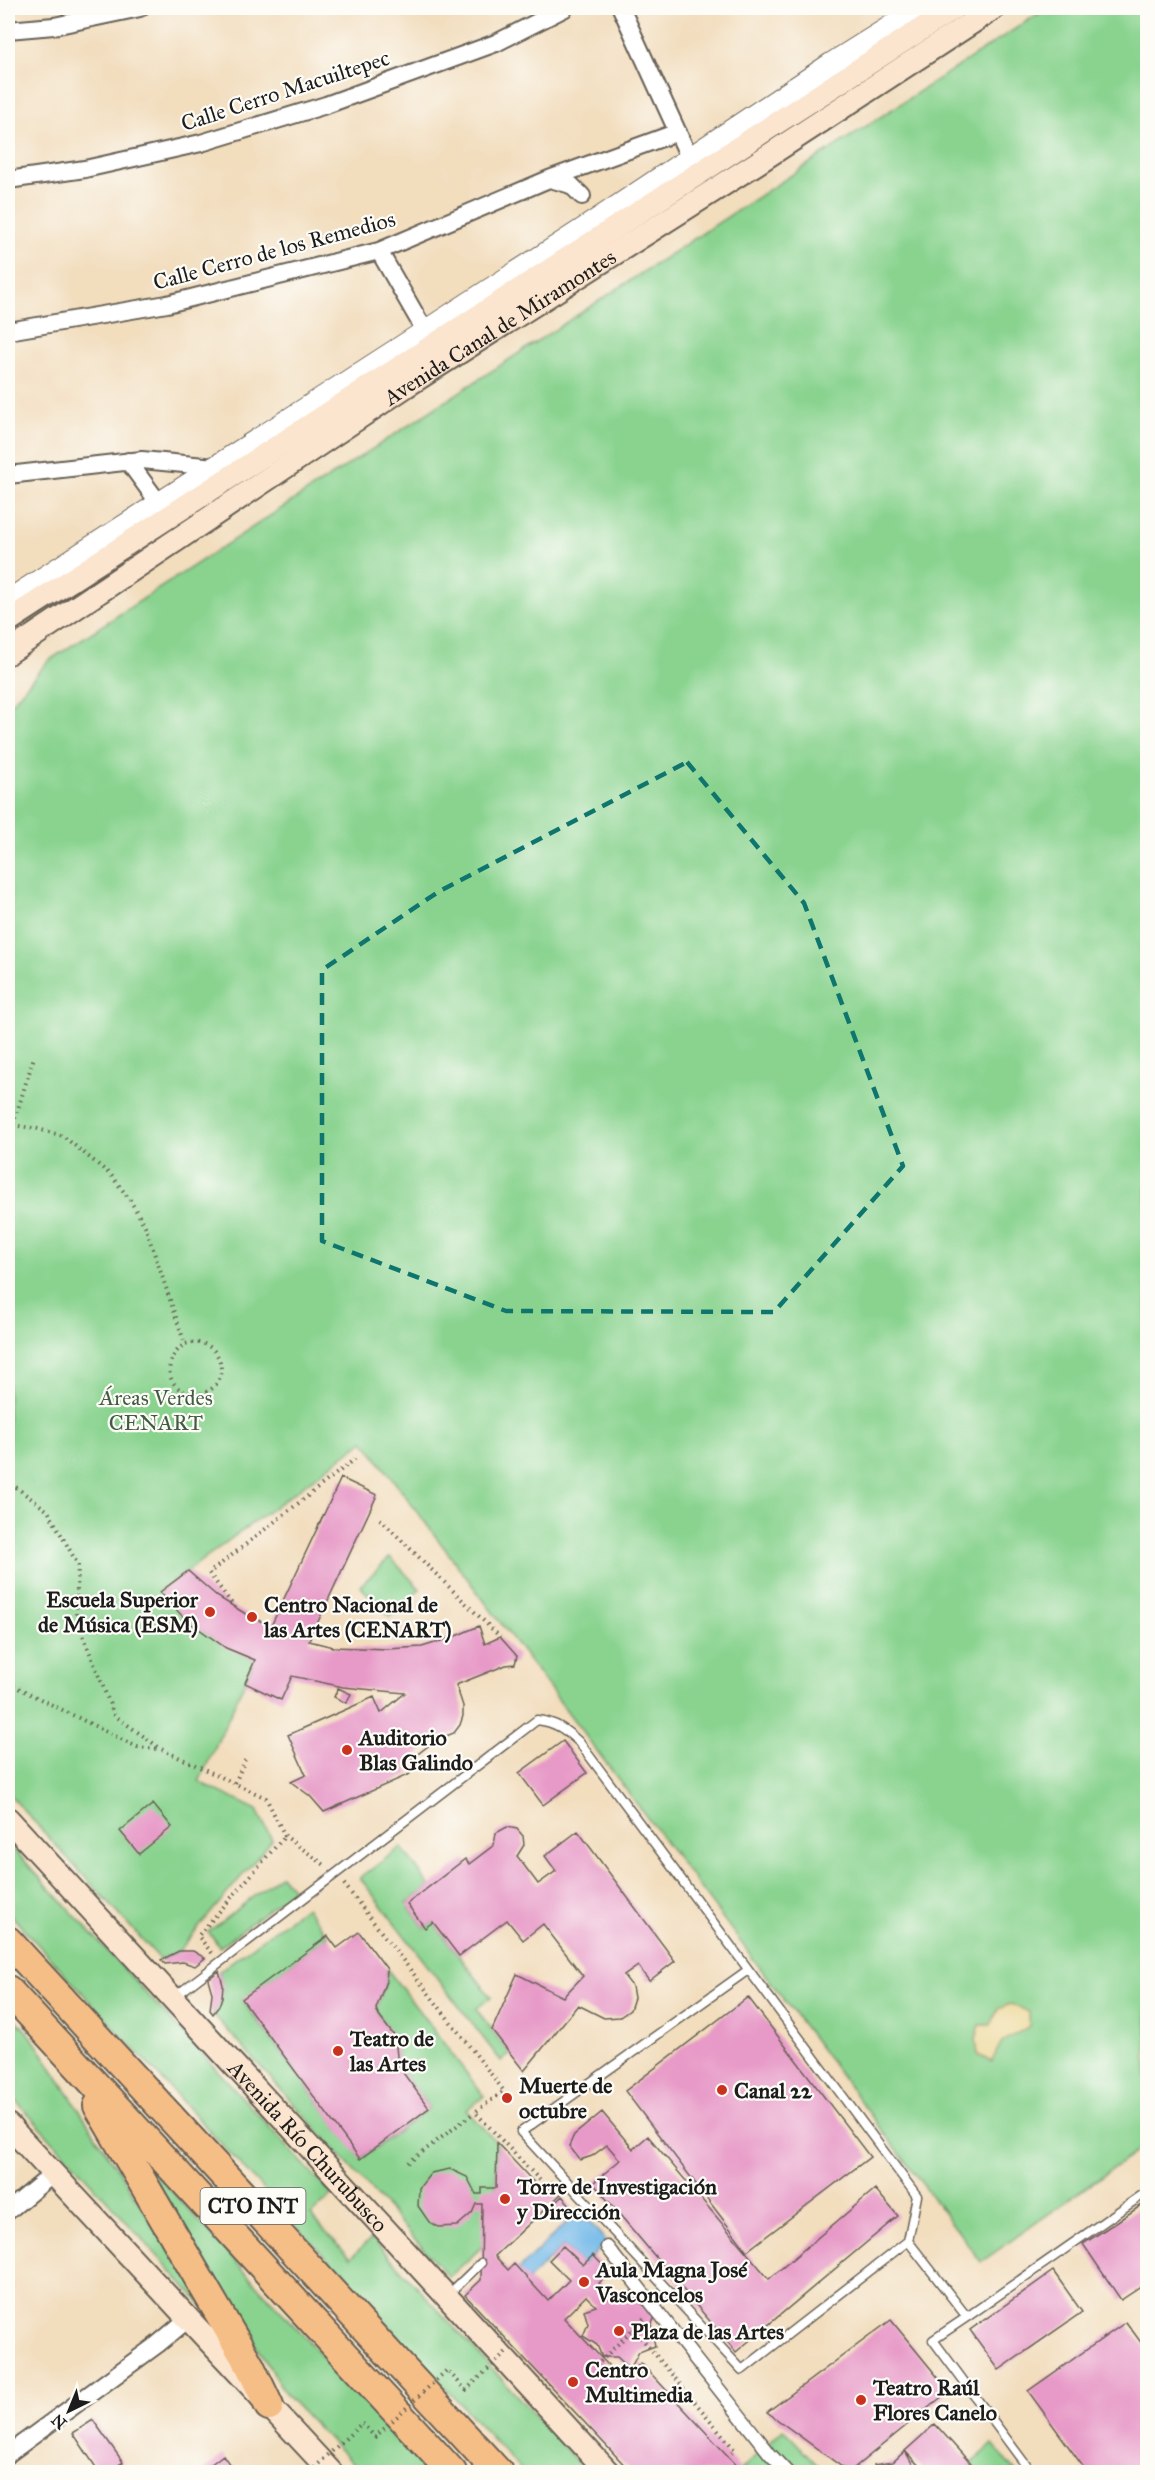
<svg xmlns="http://www.w3.org/2000/svg" width="1155" height="2480" font-family="'IM FELL Great Primer',serif">
  <rect width="100%" height="100%" fill="#fdfcf7"/>
  <filter id="ink" filterUnits="userSpaceOnUse"><feTurbulence type="fractalNoise" baseFrequency=".0167" numOctaves="2"/><feDisplacementMap in="SourceGraphic" scale="12" xChannelSelector="R" yChannelSelector="G"/><feConvolveMatrix kernelMatrix="1 2 1 2 8 2 1 2 1" color-interpolation-filters="sRGB"/></filter>
  <filter id="wash" filterUnits="userSpaceOnUse"><feTurbulence type="fractalNoise" baseFrequency=".008" numOctaves="4" result="noise"/><feDisplacementMap in="SourceGraphic" scale="24" xChannelSelector="R" yChannelSelector="G"/><feGaussianBlur stdDeviation="1.35" result="paint"/><feColorMatrix in="noise" values="0 0 0 0 0 0 0 0 0 0 0 0 0 0 0 0 0 1.4 0 .05"/><feComposite in="paint" operator="in"/></filter>
  <g filter="url(#wash)">
    <rect width="100%" height="100%" fill="#f2ddbd"/>
    <path fill="#89d38f" stroke="#527856" stroke-width="1.5" d="M1047,8H1147V2144L981,2262L364,1441L160,1591C190,1624 214,1643 255,1660L199,1782L257,1810L272,1840L179,1951L161,1960L8,1793V707L48,661Z
      M390,1557L420,1589L390,1617L360,1586Z
      M8,1843L332,2195L311,2215L350,2258L372,2238L587,2472H523L8,1912Z
      M401,1847L430,1886L407,1904L425,1928L433,1922L491,1997L476,2009L511,2054L501,2061L360,1878Z
      M281,1875L293,1890L220,1947L208,1932Z
      M306,1907L328,1936L242,2000L361,2159L429,2108L398,2066L395,2037L379,2016L376,2009L386,1981L387,1969L484,2096L466,2110L497,2143L496,2188L482,2247L449,2277L213,2014C224,2000 224,1987 219,1971Z
      M8,2011L31,2036L215,2319L8,2092Z
      M141,2158L428,2472H361L287,2396Z
      M783,2429L824,2472H743L741,2470Z
      M993,2444L1016,2472H980L971,2464Z"/>
    <path fill="#eeda9e" stroke="#857b5d" stroke-width="1.5" d="M1010,2004L1029,2012V2026C1008,2041 1003,2033 992,2062L978,2055L976,2039L980,2025H991L998,2009Z"/>
    <path fill="#71b8e8" stroke="#466a82" stroke-width="1.5" d="M579,2210L607,2242L583,2265L563,2246L528,2280L518,2270Z"/>
    <g id="blocks">
      <path fill="#e79ac7" d="M341,1478L377,1495L309,1641L333,1647L387,1649L422,1647L451,1638L479,1626L485,1644L500,1637L517,1656L515,1664L506,1665L456,1685L463,1706V1716L460,1725L454,1733L436,1740L405,1764L410,1774L324,1812L310,1796L291,1782L306,1775L288,1735L374,1697L381,1713L405,1693L343,1687L292,1676L281,1700L245,1683L255,1660L226,1648L185,1619L160,1592L188,1571L218,1597L249,1616L271,1626Z
        M338,1688L351,1694L346,1703L334,1697Z
        M563,1741L587,1773L543,1805L519,1773Z
        M153,1804L172,1827L139,1854L120,1831Z
        M507,1827L517,1829L523,1836L524,1845L517,1856L538,1884L556,1871L545,1856L578,1831L675,1961L649,1981L638,1966L624,1976L632,1986L634,1998L630,2010L620,2017L604,2018L578,2005L524,2071L492,2030L517,1974L563,1997L583,1976L543,1924L523,1940L507,1920L459,1956L433,1922L425,1928L407,1904L465,1859L469,1864L494,1845L496,1833Z
        M359,1932L387,1969L386,1981L376,2009L379,2016L395,2037L398,2066L429,2108L360,2159L242,1999L328,1936L337,1948Z
        M179,1951H193L205,1958L195,1966L183,1962L165,1964L161,1960Z
        M219,1971L223,1985L222,1997L219,2006L213,2014L210,2010L212,1993L208,1979Z
        M748,1997L870,2157L747,2251L625,2091Z
        M602,2112L633,2149L648,2136L769,2279L875,2189L898,2216L736,2352L593,2183L620,2160L607,2145L592,2156L580,2160L569,2146L574,2135Z
        M497,2143L542,2191L552,2182L562,2193L495,2256L508,2270L514,2264L548,2301L569,2280L549,2260L563,2246L583,2265L593,2255L610,2273L599,2283L608,2292L602,2298L616,2299L632,2291L641,2303L656,2314L651,2326L655,2346L639,2352L630,2369L617,2357H602L597,2345L583,2336L588,2324L584,2310L596,2306L586,2296L564,2318L622,2380L641,2363L743,2472H631L465,2295L481,2280L482,2204H476L472,2213L457,2226L438,2227L429,2222L418,2206L419,2188L431,2173L450,2169L467,2177L476,2194H482V2188H496Z
        M562,2196L572,2207L563,2215L553,2205Z
        M1148,2201V2282L1121,2300L1083,2244Z
        M1053,2271L1082,2312L999,2370L970,2330Z
        M891,2320L949,2391L849,2472L767,2412Z
        M1126,2322L1148,2352V2472H1087L1028,2391Z
        M93,2420L123,2462L108,2472H99L73,2433Z
        M935,2424L971,2464L980,2472H925L905,2451Z
        M905,2451L914,2467L922,2472H875L874,2465L893,2462Z
        M223,2455L232,2468L227,2472H201Z"/>
    </g>
  </g>
  <g filter="url(#ink)">
    <use href="#blocks" fill-opacity="0" stroke="#676054" stroke-width="1.5"/>
    <g fill="none" stroke-linecap="round" stroke-linejoin="round">
      <g stroke="#676054" stroke-width="11">
        <path id="service" d="M748,1970L521,2132L742,2370L908,2241L967,2317L1148,2191
          M173,1998L537,1720C556,1722 566,1730 579,1742L917,2196L908,2241
          M447,2296L481,2263
          M967,2317L933,2340L1031,2472"/>
      </g>
      <g stroke="#676054" stroke-width="15">
        <path id="pedestrian" d="M607,2247L770,2454L787,2472"/>
      </g>
      <g stroke="#676054" stroke-width="20">
        <path id="minor" d="M621,8L689,157
          M8,30L54,26L140,8
          M550,179L571,185L582,196
          M8,180L85,169L201,143L326,105L496,43L565,8
          M379,251L425,331
          M8,331L167,304L379,251L549,179L678,132
          M128,461L158,502
          M8,475L142,460L215,467
          M8,2211L53,2174
          M8,2454L158,2344L188,2319"/>
      </g>
      <g stroke="#676054" stroke-width="22">
        <path id="tertiary" d="M8,600L582,229L831,63L919,8"/>
      </g>
      <g stroke="#676054" stroke-width="26">
        <g id="secondary">
          <path d="M8,621L954,8"/>
          <path id="s1" d="M8,653L406,386L757,163L994,8"/>
          <path id="s2" d="M8,1819L608,2472"/>
          <path d="M8,2125L331,2472"/>
        </g>
      </g>
      <g stroke="#676054" stroke-width="32">
        <path id="motorway" d="M8,1941L498,2472
          M8,1990L452,2472
          M98,2106L250,2366L269,2406"/>
      </g>
      <path stroke="#676054" stroke-width="4" stroke-dasharray="1.5 4.5" stroke-linecap="butt" d="M13,1125L38,1129L63,1136L111,1175L130,1200L145,1226L185,1344C224,1333 235,1388 199,1394C191,1395 183,1392 177,1387C163,1373 170,1354 185,1344
        M8,1126L13,1125L34,1057
        M8,1478L13,1485L48,1511L78,1565L76,1617L114,1715L161,1749L266,1798L285,1836L326,1866
        M380,1519L500,1637
        M235,1608L209,1573L355,1459
        M8,1683L137,1747L160,1749
        M235,1783L245,1760
        M344,1884L504,2091L475,2112L552,2193
        M212,1953L198,1936L285,1836
        M408,2163L475,2112
        M633,2328L735,2450L728,2456
        M596,2366L644,2318"/>
      <use href="#service" stroke="#fff" stroke-width="8"/>
      <use href="#pedestrian" stroke="#fff" stroke-width="12"/>
      <use href="#minor" stroke="#fff" stroke-width="16"/>
      <use href="#tertiary" stroke="#fff" stroke-width="20"/>
      <use href="#secondary" stroke="#fbe5cf" stroke-width="22"/>
      <use href="#motorway" stroke="#f6be87" stroke-width="28"/>
      <path stroke="#676054" stroke-width="4" stroke-dasharray="1.5 4.5" stroke-linecap="butt" d="M310,2472L362,2423L375,2437L447,2370L466,2390L507,2351"/>
    </g>
  </g>
  <path fill="none" stroke="#0f766e" stroke-width="4.5" stroke-dasharray="12 8" stroke-linejoin="round" d="M687,762L804,903L903,1166L774,1312L506,1311L322,1241V970L438,892Z"/>
  <g fill="#c8321e" stroke="#fdfcf7" stroke-width="2">
    <circle cx="210" cy="1612" r="6"/>
    <circle cx="252" cy="1617" r="6"/>
    <circle cx="347" cy="1750" r="6"/>
    <circle cx="338" cy="2051" r="6"/>
    <circle cx="722" cy="2090" r="6"/>
    <circle cx="507" cy="2098" r="6"/>
    <circle cx="505" cy="2199" r="6"/>
    <circle cx="584" cy="2282" r="6"/>
    <circle cx="619" cy="2331" r="6"/>
    <circle cx="573" cy="2382" r="6"/>
    <circle cx="861" cy="2400" r="6"/>
  </g>
  <g text-anchor="middle" stroke-width="4.5" stroke-linejoin="round" paint-order="stroke">
    <rect fill="#fdfcf7" stroke="#605f5e" stroke-width="1.5" x="200.5" y="2188" width="105" height="36" rx="4.5"/>
    <g font-size="21" font-weight="bold" fill="#1c1c1c">
      <text x="253" y="2213">CTO INT</text>
    </g>
    <g font-size="22" fill="#1c1c1c" stroke="#fdfcf7">
      <text transform="translate(285 90) rotate(-18)" y="8">Calle Cerro Macuiltepec</text>
      <text transform="translate(274 250) rotate(-15)" y="8">Calle Cerro de los Remedios</text>
      <text dy="8" stroke="none"><textPath href="#s1" startOffset="590">Avenida Canal de Miramontes</textPath></text>
      <text dy="8" stroke="none"><textPath href="#s2" startOffset="444">Avenida Río Churubusco</textPath></text>
    </g>
    <g font-size="22" fill="#425c44" stroke="#fdfcf7">
      <text x="156" y="1405">Áreas Verdes<tspan x="156" dy="25">CENART</tspan></text>
    </g>
    <g font-size="22" font-weight="bold" fill="#1c1c1c" stroke="#fdfcf7" text-anchor="start">
      <text x="198" y="1607" text-anchor="end">Escuela Superior<tspan x="198" dy="25">de Música (ESM)</tspan></text>
      <text x="264" y="1612">Centro Nacional de<tspan x="264" dy="25">las Artes (CENART)</tspan></text>
      <text x="359" y="1745">Auditorio<tspan x="359" dy="25">Blas Galindo</tspan></text>
      <text x="350" y="2046">Teatro de<tspan x="350" dy="25">las Artes</tspan></text>
      <text x="519" y="2093">Muerte de<tspan x="519" dy="25">octubre</tspan></text>
      <text x="734" y="2098">Canal 22</text>
      <text x="517" y="2194">Torre de Investigación<tspan x="517" dy="25">y Dirección</tspan></text>
      <text x="596" y="2277">Aula Magna José<tspan x="596" dy="25">Vasconcelos</tspan></text>
      <text x="631" y="2339">Plaza de las Artes</text>
      <text x="585" y="2377">Centro<tspan x="585" dy="25">Multimedia</tspan></text>
      <text x="873" y="2395">Teatro Raúl<tspan x="873" dy="25">Flores Canelo</tspan></text>
    </g>
  </g>
  <rect width="1155" height="2480" fill="none" stroke="#fdfcf7" stroke-width="30"/>
  <g transform="translate(69 2411) rotate(223)" stroke="#fdfcf7" stroke-width="4.5" paint-order="stroke">
  <path d="M0-4.5L10 22L0 15L-10 22Z" fill="#1c1c1c"/>
  <text y="-9" font-size="16" font-weight="bold" text-anchor="middle" fill="#1c1c1c">N</text>
  </g>
</svg>
